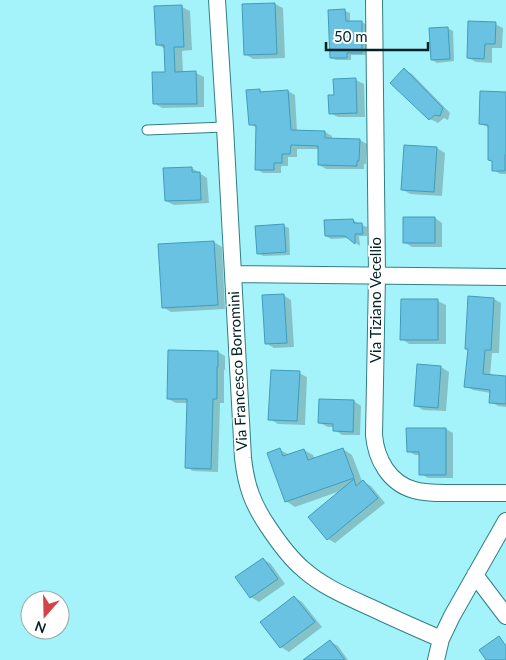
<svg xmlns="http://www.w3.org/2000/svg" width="506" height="660" font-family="Lato,sans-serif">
  <rect width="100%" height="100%" fill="#a5f3fa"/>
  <path fill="#0003" d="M275,4L283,8L285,58L253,59L245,54L243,5Z
    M182,7L190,11L192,50L182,51L183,73H196L204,77V107L162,108L154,103L167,73L165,49L157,44Z
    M345,11L350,13V23L362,22L367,25V55H351V60H336L331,58Z
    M495,24L503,28L502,48H492V63L476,62L468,58Z
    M447,28L453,31L454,61L437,63L432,60Z
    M404,69L412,74L450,113L448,120L444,118L438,123L430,119Z
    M356,80L364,84L365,117H338L330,113Z
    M259,90L264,93L288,91L295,95L297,132H325L332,136V140H360L367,144L366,164H364V169H326L319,165V149H297V157H288V166H281V173H263L256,169L257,128L250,124Z
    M506,93V174H500L494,170L493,162L490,160V128L481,124Z
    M437,148L445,153L442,196L410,194L402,189Z
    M192,168L207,178L209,203L174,205L166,201Z
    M435,218L442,223V247H412L404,242Z
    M353,220L358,223V225H362L367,227V236H359L360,246L349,238L331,239L326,236Z
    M284,226L289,228L290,255L263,256L258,253Z
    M214,242L222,247L225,309L171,312L163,307Z
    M283,295L291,300L294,347L274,348L266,343Z
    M494,299L501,303L499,353H492L490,376L506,377V407L498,406L491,402V393L473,390L465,386Z
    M438,301L446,305V344H409L402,339Z
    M218,352L225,356V370H224V403H220L218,472L193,471L186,467L188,403H176L168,399Z
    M441,367L449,372L446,411L423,410L415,405Z
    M299,373L307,377L305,425L278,424L270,419Z
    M354,401L361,406L360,435H342L335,430V427H328L320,423Z
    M408,429H446L453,433V478H428L421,474L420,455H415L408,451Z
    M343,449L352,455L362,481L371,486L385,503L335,543L328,539L343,490L295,507L286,501L280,450L290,455L304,450L313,455L315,459Z
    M263,559L271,564L285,584L259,602L251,597Z
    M294,597L302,602L322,627L289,652L281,647Z
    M331,642L338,646L348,660H306Z"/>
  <path fill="#69c2e1" stroke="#419cba" d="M275,3L277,54L244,55L242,4Z
    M182,5L184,47H174L175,72L196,71L197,104H153L152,72H165L164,45H156L154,6Z
    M345,9L346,21H362V53H347V58H330L328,10Z
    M468,21L496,22L495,44H485L484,59L467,58Z
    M448,27L450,59L431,60L429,28Z
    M404,68L443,108L440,116L435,115L429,120L390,83Z
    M356,78L357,113L329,114L328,95H334L333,79Z
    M260,89V92L288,90L291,130L325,131V138L360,139L359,161H357V166L318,165V146L291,145L290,154H282V163H274V170H255L256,125H249L246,90Z
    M480,91L506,92V155H505V171H492V161L488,160V125L479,124Z
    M404,145L437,147L434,192L401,190Z
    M192,167V172H200L201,200L165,201L163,168Z
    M403,217H435V243H403Z
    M353,219L354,223H362L363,234H355V244L345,236H325L324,220Z
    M284,224L286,252L257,254L255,226Z
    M214,241L218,305L162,308L158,244Z
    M284,294L287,343L265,344L262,295Z
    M468,296L494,298L491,350H485L483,374L506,376V404L489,403L490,390L464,387L468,349H465Z
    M401,299H438V340H400Z
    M168,350L218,351V367H217V399H213L211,469L185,468L187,399H167Z
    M417,364L441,366L438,408L414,406Z
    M271,370L300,371L297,421L268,420Z
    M319,399L354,400L353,432L333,431V424L318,423Z
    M406,428H446V475H419V452H407Z
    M280,448L283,456L304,449L308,460L343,448L354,478L285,502L267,453Z
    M354,479L356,486L363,480L378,498L327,540L308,517Z
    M263,558L278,579L250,598L235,577Z
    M294,596L315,622L280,648L260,622Z
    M499,636L506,646V660H486L479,650Z
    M330,640L345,660H303Z"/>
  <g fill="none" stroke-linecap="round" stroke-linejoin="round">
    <g stroke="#2f7f85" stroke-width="11">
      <path id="service" d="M147,130L225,127"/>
    </g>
    <g stroke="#2f7f85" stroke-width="18">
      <path id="minor" d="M217,0L225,127L243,458C246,486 253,505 269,528C279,543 290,558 303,569C323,587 348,597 372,608C395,619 418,629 441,639
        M374,0L377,275L374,435C376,459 389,483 414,490C428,494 442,493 456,493C473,493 489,493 506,493
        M233,274L506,277
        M475,575L506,616
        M436,660L441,639L452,616L506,521"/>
    </g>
    <use href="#service" stroke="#fff" stroke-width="9"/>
    <use href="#minor" stroke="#fff" stroke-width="16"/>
  </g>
  <g text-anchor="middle" stroke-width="4" stroke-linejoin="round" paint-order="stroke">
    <g font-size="15" fill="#012225" stroke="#fff">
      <text transform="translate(376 300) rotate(-90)" y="5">Via Tiziano Vecellio</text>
      <text transform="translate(238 371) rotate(-93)" y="5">Via Francesco Borromini</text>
    </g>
  </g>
  <g transform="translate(45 615) rotate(200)"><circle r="24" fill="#ffffff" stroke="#99a7a8"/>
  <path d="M0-4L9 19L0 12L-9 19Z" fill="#d34348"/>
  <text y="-8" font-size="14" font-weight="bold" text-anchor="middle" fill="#012225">N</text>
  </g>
  <path d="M326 42v8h102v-8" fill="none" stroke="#012225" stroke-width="2.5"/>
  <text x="334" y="42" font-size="15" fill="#012225" stroke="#ffffff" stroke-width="4" paint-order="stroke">50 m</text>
</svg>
